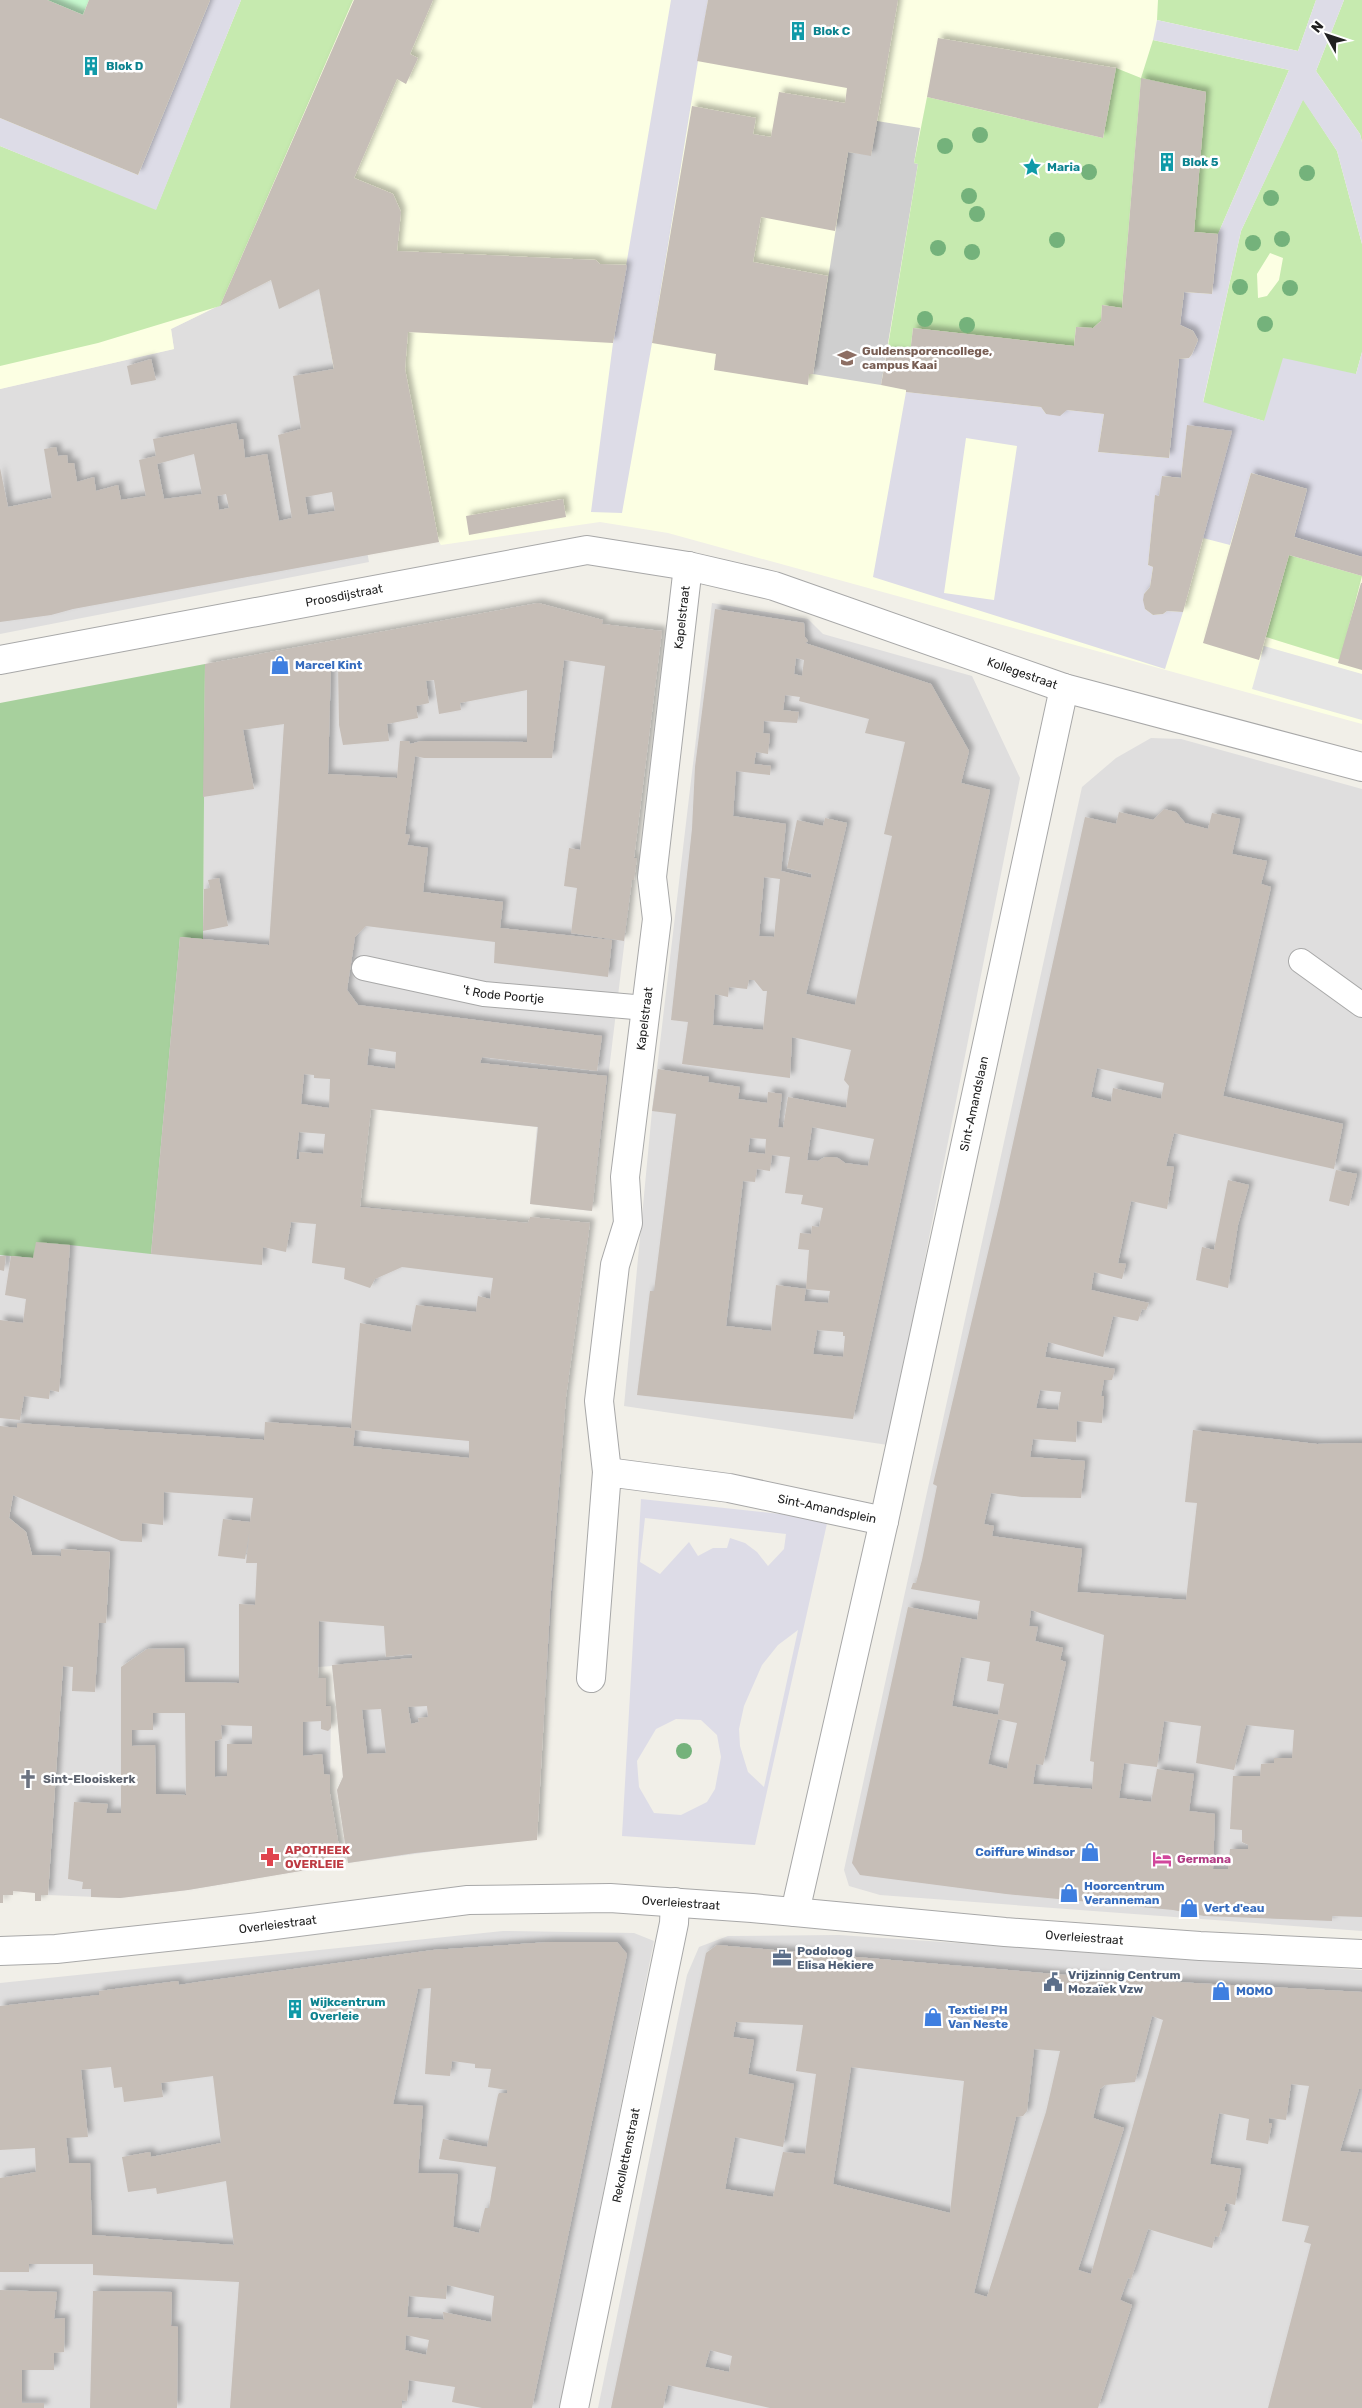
<svg xmlns="http://www.w3.org/2000/svg" width="1362" height="2408" font-family="Rubik,sans-serif">
  <defs>
    <filter id="shadow"><feDropShadow dx="4.5" dy="-4.5" stdDeviation="2.5" flood-color="#0004"/></filter>
  </defs>
  <rect width="100%" height="100%" fill="#f1efe8"/>
  <path fill="#dfdede" d="M314,259L369,562L0,634V389L174,349L171,329Z
    M538,603L603,620V624L662,631L634,857L637,858L634,880H632L592,1211L530,1204L537,1127L371,1109L360,1206L528,1223L530,1217L590,1223L566,1397L543,1733L494,1843L348,1863L337,1790L343,1777L332,1666L318,1667V1678H326V1705L331,1706L330,1794L342,1864L188,1890L120,1898L48,1895L66,1620L106,1623L110,1552L61,1549V1556L32,1555L26,1532L9,1518L13,1495L0,1490V1255L33,1258L180,937L203,939L205,664Z
    M712,603L808,619L823,634L972,676L1020,778L888,1445L624,1406L652,1111Z
    M1151,738L1181,739L1362,789V1931L880,1895L849,1886L844,1870L1082,787L1116,758Z
    M503,1931L634,1933L654,1941L560,2408H0V1983Z
    M839,1935L1362,1970V2408H598L687,1975L699,1947L728,1936Z"/>
  <path fill="#fcffe3" d="M0,0H1362V724L668,533L600,522L441,545L334,369L314,259L171,329L174,349L0,389Z"/>
  <path fill="#cfcfcf" d="M877,121L920,128L914,163L918,164L881,385L813,374L848,152L871,155Z"/>
  <path fill="#c6eaaf" fill-rule="evenodd" d="M241,0H353L220,306L98,343L0,366V146L156,209Z
    M1158,0H1316L1298,51L1157,20Z
    M1344,0H1362V142L1360,134L1316,71Z
    M1153,40L1289,70L1218,234L1194,232L1206,92L1141,79L1122,308L1102,305L1101,321L1093,328L1076,327L1074,346L913,328L910,354L887,352L918,164L914,163L927,97L1103,138L1116,68L1141,78Z
    M1303,99L1337,151L1362,244V352L1356,374L1264,421L1203,403L1241,231ZM1270,253L1283,258L1279,280L1267,296L1258,298L1257,274Z
    M1289,555L1362,576L1340,660L1266,637Z"/>
  <path fill="#a7d09d" d="M205,664L203,939L180,937L151,1254L70,1245L33,1258L0,1255V703Z"/>
  <path fill="#c7f9cf" d="M47,0H89L83,15Z"/>
  <path fill="#e5e5e5" d="M1264,646L1362,674V720L1252,689Z"/>
  <path fill="#dddce7" fill-rule="evenodd" d="M210,0H241L156,210L0,146V118L138,175Z
    M671,0H708L652,343L622,513L591,512L613,343Z
    M1316,0H1344L1316,71L1360,134L1362,142V244L1337,151L1303,100L1241,231L1203,402L1264,421L1283,358L1356,374L1362,352V557L1294,537L1307,489L1251,473L1230,545L1203,538L1187,426L1181,478L1163,476L1159,496H1155L1148,565L1153,567L1150,587L1144,594L1145,609L1153,615L1163,614L1167,611L1183,612L1165,669L873,577L906,392L1041,407L1046,414L1067,410L1104,414L1098,452L1169,458L1179,359L1189,358L1192,354L1198,340L1193,331L1180,325L1184,292L1212,294L1218,234L1289,70L1153,40L1157,20L1298,51ZM966,438L1017,446L994,600L944,593Z
    M641,1499L828,1519L755,1845L622,1836ZM645,1518L786,1534L784,1549L768,1566L757,1552L745,1543L730,1538L727,1548H713L698,1556L689,1542L660,1574L640,1562ZM798,1630L764,1787L748,1772L740,1746L739,1729L744,1706L762,1665L778,1645ZM676,1719L701,1720L717,1735L721,1757L715,1789L707,1802L681,1815L654,1813L639,1787L637,1761L656,1729Z"/>
  <path fill="#c6beb7" fill-rule="evenodd" filter="url(#shadow)" d="M0,0H47L83,15L89,0H210L138,175L0,118Z
    M354,0H433L410,54L418,58L406,84L397,79L354,178L393,194L401,212L397,251L596,260L600,264L627,265L613,343L408,332L405,369L439,542L73,609L51,615L0,622V468L8,507L52,498L44,449L56,447L58,456L67,455L68,463H74L77,482L94,477L96,491L118,485L121,500L146,496L139,460L156,456L153,439L236,423L239,440L243,439L245,458L267,454L279,521L292,518L278,435L301,429L293,376L334,369L319,289L279,309L271,280L220,306ZM194,454L202,494L164,499L157,464ZM332,492L335,511L308,515L305,497ZM226,494L229,508L219,510L217,496Z
    M708,0H898L871,156L848,152L835,231L761,217L753,262L828,276L813,374H809L808,385L714,370L716,354L652,343L692,106L756,118L753,134L771,137L779,92L845,103L847,88L697,61Z
    M938,38L1116,68L1103,138L927,97Z
    M1141,78L1206,92L1194,232L1218,234L1212,294L1184,292L1180,325L1193,331L1198,340L1192,354L1189,358L1179,359L1169,458L1098,452L1104,414L1067,410L1060,416L1046,414L1041,407L906,392V390L881,385L887,352L910,354L913,328L1074,346L1076,327L1093,328L1101,321L1102,305L1122,308Z
    M151,359L156,380L131,385L127,366Z
    M1187,425L1232,431L1183,612L1167,611L1163,614L1153,615L1145,609L1143,600L1144,594L1150,587L1153,567L1148,565L1155,495L1159,496L1162,476L1181,478Z
    M1251,473L1307,489L1294,537L1362,557V576L1289,555L1259,660L1203,643Z
    M563,499L566,517L469,535L466,516Z
    M1361,583H1362V670L1338,663Z
    M538,603L603,620L602,624L662,631L634,858H637L634,880H632L624,941L571,933L577,888L564,886L569,848L580,850L605,666L564,660L552,758H424L415,756L405,834L410,835L407,845L428,848L423,892L503,902L500,928L612,940L608,977L494,963L495,942L366,926L355,937L347,990L358,1005L602,1036L597,1071L482,1057L480,1063L607,1076L592,1211L530,1204L538,1127L371,1109L360,1207L528,1223L530,1217L590,1223L566,1397L551,1591L537,1840L415,1853L348,1863L337,1790L343,1777L332,1665L412,1658V1654L386,1657L384,1626L319,1621L318,1678H326V1706H331V1728L328,1731L321,1729V1721L303,1722V1756L322,1754L324,1774L330,1775V1794L342,1864L188,1890L120,1898L91,1897V1889H82L83,1882L68,1879L74,1802L108,1804L106,1813H121V1667L147,1649L184,1648L185,1682L239,1683V1604L255,1605L257,1563H246L250,1528L245,1559L218,1556L223,1519L250,1522L253,1498L164,1492L163,1525L142,1523V1542L121,1541L13,1495L9,1518L26,1532L32,1555L61,1556V1549L110,1552L106,1623H99L95,1692L72,1691L73,1667L63,1666L48,1895H41V1901H35V1893L13,1891V1895H3V1903H0V1426L17,1428V1423L264,1440L265,1422L351,1428L360,1323L411,1332L416,1305L476,1312L478,1296L490,1299L493,1278L459,1274L402,1267L375,1279L370,1288L344,1279L345,1268L312,1263L316,1224L291,1222L286,1252L263,1247L262,1265L151,1254L180,937L269,945L284,724L243,730L254,789L203,797L205,664ZM338,664L339,725L343,745L389,741L387,724L418,718L416,706L429,703L426,681L434,680L439,714L461,710L460,703L527,690V742L421,741L410,744L409,741H400L397,778L328,774L331,665ZM369,1048L396,1052L395,1069L367,1065ZM304,1074L314,1075V1078L330,1079L329,1108L301,1104ZM299,1132L325,1134L323,1154L300,1152L299,1159H296ZM355,1430L469,1441V1458L353,1446ZM427,1706L428,1717L418,1718L419,1722L411,1724L408,1707ZM381,1709L386,1753L367,1754L362,1710ZM153,1713H185L186,1795L156,1794L155,1745L132,1746V1730H153ZM221,1725L252,1726V1744H227V1776L215,1777V1741L222,1739Z
    M715,609L804,623L805,637L808,641L805,643L931,684L969,751L961,783L990,790L853,1419L637,1395L650,1291H654L676,1114L652,1111L658,1069L709,1077L708,1082L740,1087L738,1099L767,1103L768,1092L782,1094L778,1127L783,1128L788,1097L846,1108L849,1086L844,1080L851,1050L792,1037L790,1078L682,1064L688,1022L671,1020L692,829L695,767ZM796,658L804,660L802,676L794,674ZM785,695L800,697L799,701L869,719L865,733L905,742L884,834L892,836L855,1005L806,994L847,823L825,818L823,826L797,820L787,868L812,874L811,878L781,871L786,824L733,816L736,771L770,775L771,766L754,764L756,752L768,754L770,734L763,733L764,721L797,723L799,712L783,710ZM764,877L780,879L774,937L759,936ZM749,980H754L763,991H767L763,1030L713,1025L715,994L728,997L729,987L747,989ZM812,1127L874,1139L868,1166L845,1163L838,1158L832,1157H825L818,1161L807,1160ZM750,1138L766,1139L765,1154L748,1152ZM772,1155L790,1157L785,1193L803,1195L801,1204L823,1208L819,1227L812,1226L811,1234L800,1233L798,1249L809,1250L806,1289L830,1291L828,1303L804,1301L806,1289L776,1285L771,1331L726,1326L743,1181L755,1182L757,1169L770,1171ZM817,1330L843,1332V1336H845L843,1357L813,1354Z
    M1164,809L1176,812L1185,823L1208,829L1212,813L1240,819L1232,854L1267,861L1261,884L1271,887L1223,1096L1343,1124L1334,1169L1174,1133L1166,1166L1174,1167L1167,1209L1131,1201L1118,1263L1126,1264L1122,1279L1094,1272L1091,1290L1149,1303L1146,1310L1142,1309L1138,1321L1113,1316L1103,1357L1048,1342L1045,1357L1115,1369L1112,1380H1104L1101,1396H1104L1102,1423L1077,1421L1076,1442L1033,1439L1030,1457L1085,1461L1081,1498L1022,1497L991,1493L984,1524L994,1526L992,1536L1082,1549L1077,1592L1186,1600L1197,1503L1185,1502L1193,1430L1317,1444L1362,1443V1917L1332,1916V1921L1204,1916L1173,1910L1006,1894L860,1875L852,1863L908,1607L977,1620L980,1601L911,1589L913,1583H916L922,1560L937,1486L933,1484L1000,1202L1085,817L1116,824L1119,812L1153,820ZM1097,1068L1164,1083L1161,1099L1113,1088L1111,1102L1091,1097ZM1040,1390L1061,1392L1058,1410L1036,1408ZM1031,1610L1104,1635L1090,1761L1094,1762L1092,1789L1033,1784L1036,1764L1043,1765L1066,1662L1060,1660L1063,1648L1035,1641L1038,1627L1029,1626ZM961,1657L990,1662L987,1681L1004,1684L998,1715L952,1706ZM998,1719L1017,1723L1007,1769L988,1764ZM1164,1721L1201,1726L1196,1763L1234,1770L1246,1725L1294,1730L1292,1758H1274V1763L1261,1764L1260,1776H1233L1230,1829L1242,1830V1842L1248,1845V1849H1230L1228,1869H1213L1215,1814L1189,1811L1194,1774L1157,1769L1151,1802L1119,1798L1124,1763L1157,1767Z
    M219,878L228,926L203,931L204,889L210,888L208,880Z
    M1336,1170L1357,1174L1349,1206L1329,1201Z
    M1228,1180L1249,1185L1238,1225L1228,1288L1196,1280L1202,1247L1214,1250Z
    M36,1242L70,1245L59,1392L50,1390L49,1399L24,1396L20,1420L0,1418V1320L23,1323L26,1299L5,1295L11,1256L33,1258Z
    M0,1256H6L4,1271L0,1270Z
    M550,1942H617L627,1954L532,2408H482L452,2402L455,2387L409,2380L407,2401L402,2400V2408H230L239,2282L93,2275V2264H29V2272H0V2178L36,2172L35,2148L0,2150V2006L99,1995V1991L178,1981L179,1985L198,1982L433,1950ZM431,1988L425,2074L450,2076L452,2061L475,2064V2068L491,2069L488,2087L507,2090V2093H499L498,2095L487,2147L443,2139L439,2159L496,2167L489,2208H485L479,2233L453,2227L458,2174L418,2173L423,2106L393,2104L418,1989ZM111,2067L114,2088L122,2087L124,2102L163,2097L161,2083L213,2076L221,2143L151,2157L150,2152L122,2157L128,2192L156,2188L157,2194L226,2181L234,2245L92,2235L90,2163H69L66,2138L88,2137L81,2070ZM447,2285L494,2296L491,2322L443,2312L444,2320L407,2317L409,2296L446,2299ZM406,2335L429,2340L426,2355L405,2350Z
    M717,1945L1102,1978L1362,1992V2089H1359L1340,2151L1362,2153V2408H1268L1311,2244L1304,2242L1309,2226L1282,2221L1309,2086L1291,2084L1286,2120L1269,2118V2123H1272L1268,2144L1246,2140L1249,2119L1219,2113L1210,2164L1241,2169L1235,2205L1226,2203L1224,2211H1227L1219,2237L1215,2236L1212,2248L1148,2229L1131,2279L1128,2278L1120,2300L1132,2305L1098,2408H770L668,2385L663,2408H611L706,1953ZM1152,2016L1163,2020L1091,2274L1078,2270L1124,2128L1093,2118L1100,2089L1105,2085L1135,2082ZM736,2022L803,2025L796,2071L816,2074L805,2154L783,2152L773,2197L725,2189L735,2137L783,2147L794,2084L748,2074L754,2040L733,2037ZM1034,2049L1060,2051L1046,2112L987,2297L974,2293L1016,2117L1023,2116L1027,2111ZM851,2067L964,2081L950,2213L833,2184ZM710,2350L732,2356L729,2372L705,2367Z
    M0,2290L57,2292L54,2319L65,2318L64,2352L54,2353V2370H22V2403H44V2408H0Z
    M93,2291L172,2292L171,2326L178,2327L177,2408H90Z"/>
  <g fill="none" stroke-linecap="round" stroke-linejoin="round">
    <g stroke="#a8a8a8" stroke-width="26">
      <g id="lane">
        <path d="M1301,961L1362,1005"/>
        <path id="s1" d="M364,968L484,994L646,1008"/>
      </g>
    </g>
    <g stroke="#a8a8a8" stroke-width="30">
      <g id="street">
        <path id="s2" d="M0,660L587,550L688,566L774,586L1064,688L1362,767"/>
        <path id="s3" d="M607,1472L599,1401L615,1265L628,1223L625,1177L657,919L652,877L688,566"/>
        <path id="s4" d="M591,1678L607,1472L729,1488L884,1521"/>
        <path id="s5" d="M795,1912L884,1521L1064,688"/>
        <path id="s6" d="M0,1951L56,1949L259,1927L468,1900L610,1898L752,1908L1005,1932L1200,1946L1362,1954"/>
        <path id="s7" d="M574,2408L674,1923L675,1902"/>
      </g>
    </g>
    <use href="#lane" stroke="#fff" stroke-width="24"/>
    <use href="#street" stroke="#fff" stroke-width="28"/>
  </g>
  <g fill="#74b27b">
    <circle cx="980" cy="135" r="8"/>
    <circle cx="945" cy="146" r="8"/>
    <circle cx="1089" cy="172" r="8"/>
    <circle cx="1307" cy="173" r="8"/>
    <circle cx="969" cy="196" r="8"/>
    <circle cx="1271" cy="198" r="8"/>
    <circle cx="977" cy="214" r="8"/>
    <circle cx="1282" cy="239" r="8"/>
    <circle cx="1057" cy="240" r="8"/>
    <circle cx="1253" cy="243" r="8"/>
    <circle cx="938" cy="248" r="8"/>
    <circle cx="972" cy="252" r="8"/>
    <circle cx="1240" cy="287" r="8"/>
    <circle cx="1290" cy="288" r="8"/>
    <circle cx="925" cy="319" r="8"/>
    <circle cx="1265" cy="324" r="8"/>
    <circle cx="967" cy="325" r="8"/>
    <circle cx="684" cy="1751" r="8"/>
  </g>
  <defs>
    <g id="building-bare" transform="scale(1.5)"><path d="M-4-6H4V6H1V3H-1V6H-4ZM-2.5-4.3h1.7v1.8h-1.7ZM.8-4.3h1.7v1.8H.8ZM-2.5-1h1.7V.8h-1.7ZM.8-1h1.7V.8H.8Z" fill="#0f9aa8" stroke="#fff" stroke-width="2.5" paint-order="stroke"/></g>
    <g id="sight-bare" transform="scale(1.5)"><path d="M0-6L1.8-2.2L6-1.7L2.9 1.2L3.7 5.4L0 3.3L-3.7 5.4L-2.9 1.2L-6-1.7L-1.8-2.2Z" fill="#0f9aa8" stroke="#fff" stroke-width="2.5" paint-order="stroke"/></g>
    <g id="school-bare" transform="scale(1.5)"><path d="M0-5L7-2L0 1L-7-2ZM-4 1L0 2.5L4 1V4Q0 6-4 4Z" fill="#8d6e63" stroke="#fff" stroke-width="2.5" paint-order="stroke"/></g>
    <g id="shop-bare" transform="scale(1.5)"><path d="M-5-2.5h2.3a2.7 3.5 0 0 1 5.4 0H5L5.5 6h-11ZM-1.5-2.5h3a1.5 2.3 0 0 0-3 0Z" fill="#3f7fe0" stroke="#fff" stroke-width="2.5" paint-order="stroke"/></g>
    <g id="church-bare" transform="scale(1.5)"><path d="M-1.2-6h2.4v3.5h3.3v2.4h-3.3V6h-2.4V-.1h-3.3v-2.4h3.3Z" fill="#6b7280" stroke="#fff" stroke-width="2.5" paint-order="stroke"/></g>
    <g id="pharmacy-bare" transform="scale(1.5)"><path d="M-2-6h4v4h4v4h-4v4h-4v-4h-4v-4h4Z" fill="#e0444e" stroke="#fff" stroke-width="2.5" paint-order="stroke"/></g>
    <g id="hotel-bare" transform="scale(1.5)"><path d="M-6-4.5h1.5V1H6V5H4.5V3h-9V5H-6ZM-4 0a1.8 1.8 0 1 1 3.6 0ZM.5 0V-2.5h3Q6-2.5 6 0Z" fill="#d1479c" stroke="#fff" stroke-width="2.5" paint-order="stroke"/></g>
    <g id="office-bare" transform="scale(1.5)"><path d="M-6-3h4V-5.5h4V-3h4V5H-6ZM-1-4.5V-3h2v-1.5ZM-6 0V1H6V0Z" fill="#5c6f8a" stroke="#fff" stroke-width="2.5" paint-order="stroke"/></g>
    <g id="civic-bare" transform="scale(1.5)"><path d="M-.6-6.5H3V-4.5H.6V-3L4-1V1h2V6H-6V1h2V-1L-.6-3ZM-1.2 2.5V6h2.4V2.5Z" fill="#5c6f8a" stroke="#fff" stroke-width="2.5" paint-order="stroke"/></g>
  </defs>
  <g fill-rule="evenodd">
    <use href="#building-bare" x="798" y="31"/>
    <use href="#building-bare" x="91" y="66"/>
    <use href="#building-bare" x="1167" y="162"/>
    <use href="#sight-bare" x="1032" y="167"/>
    <use href="#school-bare" x="847" y="358"/>
    <use href="#shop-bare" x="280" y="665"/>
    <use href="#church-bare" x="28" y="1779"/>
    <use href="#shop-bare" x="1090" y="1852"/>
    <use href="#pharmacy-bare" x="270" y="1857"/>
    <use href="#hotel-bare" x="1162" y="1859"/>
    <use href="#shop-bare" x="1069" y="1893"/>
    <use href="#shop-bare" x="1189" y="1908"/>
    <use href="#office-bare" x="782" y="1958"/>
    <use href="#civic-bare" x="1053" y="1982"/>
    <use href="#shop-bare" x="1221" y="1991"/>
    <use href="#building-bare" x="295" y="2009"/>
    <use href="#shop-bare" x="933" y="2017"/>
  </g>
  <g text-anchor="middle" stroke-width="5" stroke-linejoin="round" paint-order="stroke">
    <g font-size="12" font-weight="bold" fill="#0d838f" stroke="#fff" text-anchor="start">
      <text x="813" y="35">Blok C</text>
      <text x="106" y="70">Blok D</text>
      <text x="1182" y="166">Blok 5</text>
      <text x="1047" y="171">Maria</text>
      <text x="310" y="2006">Wijkcentrum<tspan x="310" dy="14">Overleie</tspan></text>
    </g>
    <g font-size="12" font-weight="bold" fill="#785e54" stroke="#fff" text-anchor="start">
      <text x="862" y="355">Guldensporencollege,<tspan x="862" dy="14">campus Kaai</tspan></text>
    </g>
    <g font-size="12" fill="#212121" stroke="#fff">
      <text dy="4" stroke="none"><textPath href="#s2" startOffset="350">Proosdijstraat</textPath></text>
      <text dy="4" stroke="none"><textPath href="#s3" startOffset="862">Kapelstraat</textPath></text>
      <text dy="4" stroke="none"><textPath href="#s2" startOffset="1051">Kollegestraat</textPath></text>
      <text dy="4" stroke="none"><textPath href="#s1" startOffset="142">'t Rode Poortje</textPath></text>
      <text dy="4" stroke="none"><textPath href="#s3" startOffset="458">Kapelstraat</textPath></text>
      <text dy="4" stroke="none"><textPath href="#s5" startOffset="828">Sint-Amandslaan</textPath></text>
      <text dy="4" stroke="none"><textPath href="#s4" startOffset="430">Sint-Amandsplein</textPath></text>
      <text dy="4" stroke="none"><textPath href="#s6" startOffset="684">Overleiestraat</textPath></text>
      <text dy="4" stroke="none"><textPath href="#s6" startOffset="279">Overleiestraat</textPath></text>
      <text dy="4" stroke="none"><textPath href="#s6" startOffset="1089">Overleiestraat</textPath></text>
      <text dy="4" stroke="none"><textPath href="#s7" startOffset="258">Rekollettenstraat</textPath></text>
    </g>
    <g font-size="12" font-weight="bold" fill="#366cbe" stroke="#fff" text-anchor="start">
      <text x="295" y="669">Marcel Kint</text>
      <text x="1075" y="1856" text-anchor="end">Coiffure Windsor</text>
      <text x="1084" y="1890">Hoorcentrum<tspan x="1084" dy="14">Veranneman</tspan></text>
      <text x="1204" y="1912">Vert d'eau</text>
      <text x="1236" y="1995">MOMO</text>
      <text x="948" y="2014">Textiel PH<tspan x="948" dy="14">Van Neste</tspan></text>
    </g>
    <g font-size="12" font-weight="bold" fill="#5b616d" stroke="#fff" text-anchor="start">
      <text x="43" y="1783">Sint-Elooiskerk</text>
    </g>
    <g font-size="12" font-weight="bold" fill="#be3a42" stroke="#fff" text-anchor="start">
      <text x="285" y="1854">APOTHEEK<tspan x="285" dy="14">OVERLEIE</tspan></text>
    </g>
    <g font-size="12" font-weight="bold" fill="#b23c85" stroke="#fff" text-anchor="start">
      <text x="1177" y="1863">Germana</text>
    </g>
    <g font-size="12" font-weight="bold" fill="#4e5e75" stroke="#fff" text-anchor="start">
      <text x="797" y="1955">Podoloog<tspan x="797" dy="14">Elisa Hekiere</tspan></text>
      <text x="1068" y="1979">Vrijzinnig Centrum<tspan x="1068" dy="14">Mozaïek Vzw</tspan></text>
    </g>
  </g>
  <g transform="translate(1327 35) rotate(310)" stroke="#ffffff" stroke-width="4" paint-order="stroke">
  <path d="M0-4L9 19L0 12L-9 19Z" fill="#212121"/>
  <text y="-8" font-size="14" font-weight="bold" text-anchor="middle" fill="#212121">N</text>
  </g>
</svg>
